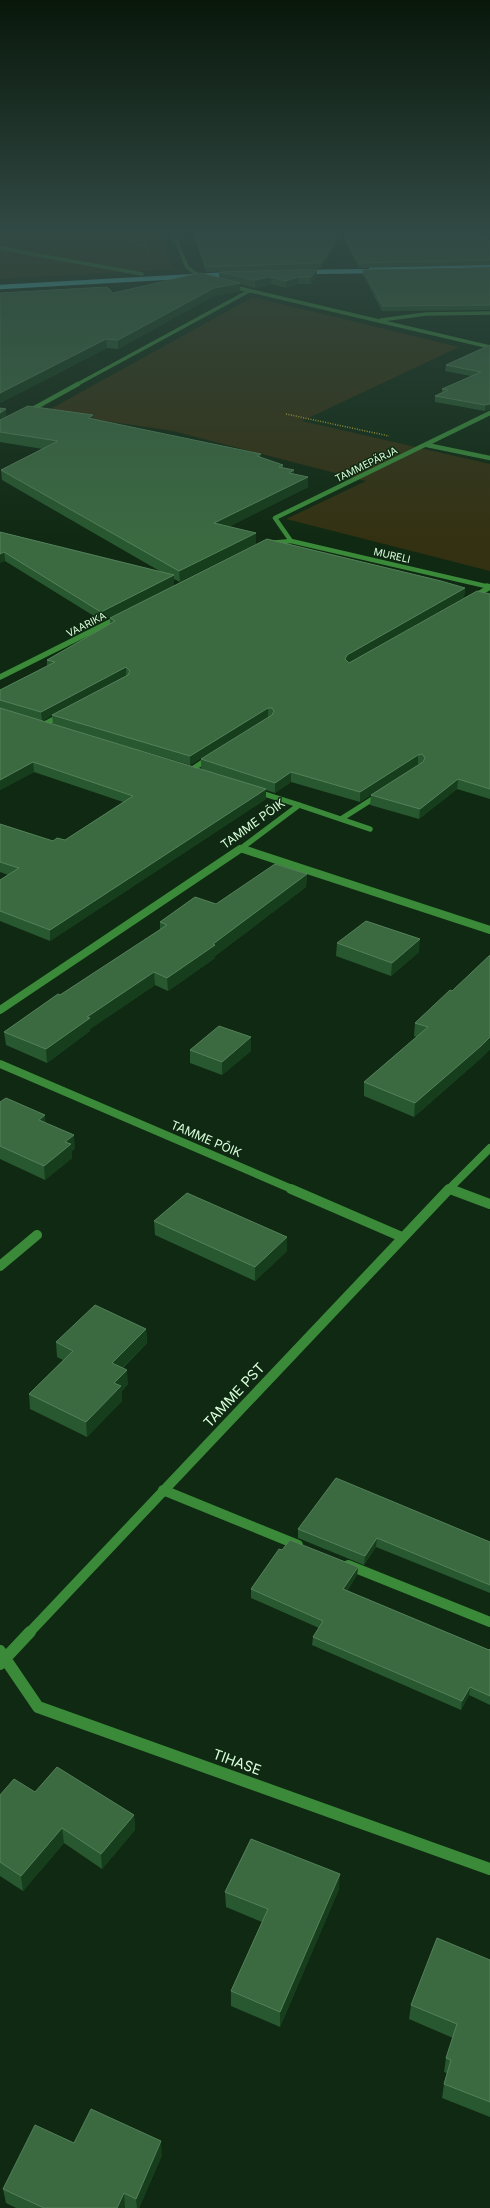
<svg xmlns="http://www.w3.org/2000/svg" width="490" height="2208" font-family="Inter,sans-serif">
  <rect width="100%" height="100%" fill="#0f2912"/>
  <path fill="#343112" d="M0,230H158L173,269L0,279Z
    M253,297L459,347L302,421L490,464V571L286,519L366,481L173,431L45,412Z"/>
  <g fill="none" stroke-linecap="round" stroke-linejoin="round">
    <path stroke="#bfaf2b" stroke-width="1" stroke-dasharray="1 1.5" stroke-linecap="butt" d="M84,230L87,241
      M96,230L121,246
      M109,230L137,245L148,248
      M141,230L150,253"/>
    <path stroke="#bfaf2b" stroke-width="1.5" stroke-dasharray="1 1.5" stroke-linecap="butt" d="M286,414L389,436"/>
    <path stroke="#3a8a39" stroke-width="5.5" d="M473,597L490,587
      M43,725L62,715
      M191,770L209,758
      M299,805L370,829
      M341,819L379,795
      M241,848L246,850"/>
    <path stroke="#3a8a39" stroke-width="8" d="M243,849L490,930
      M449,1189L453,1190"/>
    <path stroke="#3a8a39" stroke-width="10" d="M450,1189L490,1204
      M0,1266L37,1235
      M163,1490L298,1545
      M348,1565L490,1622"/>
    <path stroke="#3a8a39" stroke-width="3.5" d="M172,230L187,267L203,279
      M0,248L142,274
      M230,286L490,347
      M381,320L426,314L490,313
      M76,385L249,291"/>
    <path stroke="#3a8a39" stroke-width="4.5" d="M29,411L78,384
      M427,445L490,458
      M291,541L275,518L490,413
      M270,543L291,541L490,587"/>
    <path stroke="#3a8a39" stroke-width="5.5" d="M487,586L490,587
      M0,677L120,617
      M239,850L299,805L255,791"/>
    <path stroke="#3a8a39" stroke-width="8" d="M0,1010L240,849
      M0,1064L294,1190
      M448,1190L490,1148"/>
    <path stroke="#3a8a39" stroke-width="10" d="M291,1189L402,1237
      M29,1633L449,1189"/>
    <path stroke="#3a8a39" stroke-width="12" d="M0,1651L38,1707L490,1869
      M0,1664L30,1632"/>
    <path stroke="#59d6dd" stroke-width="4.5" d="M371,268L490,265
      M303,272L377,271
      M0,287L233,274"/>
  </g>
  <path fill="#28582f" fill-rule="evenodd" d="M192,230H479L488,240L490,241V265L359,268L342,235L321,268L206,272Z
    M483,230H490V239Z
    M490,268V310L382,311L363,275V270Z
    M317,269L316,276L311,284H298L286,288L271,284L255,288L240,284V291L214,296L118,349L107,348L0,403L113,293L219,277V272Z
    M490,345L485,411L435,402V396L442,392V389L471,376L445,371L446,365Z
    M0,408L7,417L93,415V419L261,458L283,465V468L294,470V474L308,487L228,527L180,582L174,579V585L102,621L5,561L0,532L163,573L2,480L1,470L43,449L0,442Z
    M465,588L464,597L354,660L490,594V799L457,789L419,819L370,805L371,795L419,764H418L360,802L291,782L275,793L266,790V799L50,941L0,921V880L8,875L0,872V824L53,841L65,840L123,802L34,772L0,790V690L47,666V660L110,624V618ZM52,715L53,724L42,721L49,717ZM268,717H269L201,759V769L219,775L65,728L190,765Z
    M307,874L306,887L215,956V958L168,991L155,985L90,1029V1031L47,1063L6,1045L4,1032L160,930V922L216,904Z
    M337,943L419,952L391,976L336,956Z
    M490,955V1049L480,1059L414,1117L364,1096V1082L417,1037L414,1036L415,1023L452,991Z
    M190,1050L251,1051L222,1075L190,1063Z
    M0,1102L45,1122L75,1148L72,1151V1158L45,1180L0,1159Z
    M154,1221L287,1251L255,1281L155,1235Z
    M146,1329L147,1343L123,1368L128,1384L122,1391V1401L87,1437L30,1409L29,1394L63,1360L57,1357L56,1342Z
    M298,1529L490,1542V1593L376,1547L364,1565L298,1538Z
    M282,1550L358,1567L357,1575L347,1591L489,1650L490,1649V1705L469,1695L461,1710L312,1645L313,1637L319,1628L251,1598V1589Z
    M35,1792L134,1815L135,1830L102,1869L64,1843L23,1891L0,1876V1795Z
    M339,1889L280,2027L231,2006V1991L262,1922L226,1907L225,1892Z
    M490,1960V2117L442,2098L444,2084L447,2073L444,2072L446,2058L453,2038L409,2019L411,2005Z
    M74,2143L162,2155L139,2208H16L6,2203L3,2189Z"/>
  <path fill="#163d1c" d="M342,231V235L321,268V263Z
    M317,269L316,276L311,284V277Z
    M271,277V284L255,288V280Z
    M298,277V284L286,288V281Z
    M240,283V291L214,296L118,349V340L214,288Z
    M106,339L107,348L0,403V393Z
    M490,404V410L485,411V405Z
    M6,409L7,419L0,423V413Z
    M93,415L94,425L88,418Z
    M261,454V464L257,456Z
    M294,470V481L289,473Z
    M308,477V487L214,534V523Z
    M256,533V544L180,582L179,571Z
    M4,552L5,561L0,563V554Z
    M174,575V585L102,621L101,612Z
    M465,588L464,597L347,664L345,659L347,655Z
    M126,667V676L42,721L41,712Z
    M268,708V717L190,765V756Z
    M418,755V764L360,802V792Z
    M33,762L34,772L0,790V780Z
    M291,772V782L275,793V783Z
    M458,779L457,789L419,819L420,809Z
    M266,789V799L50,941V930Z
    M307,874L306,887L215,956V958L168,991L167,978Z
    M420,939L419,952L391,976L392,963Z
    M154,972L155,985L90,1029V1031L47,1063L46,1049L87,1017Z
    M251,1037V1051L222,1075V1062Z
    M490,1037V1049L480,1059L414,1117L415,1103Z
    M45,1115L46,1129L39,1120Z
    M74,1135L75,1148L72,1151V1158L45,1180L44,1166L65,1142Z
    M287,1237V1251L255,1281V1267Z
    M146,1329L147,1343L113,1377L112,1363Z
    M127,1370L128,1384L122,1391V1401L87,1437L86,1422L114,1383Z
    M377,1538L376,1547L364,1565L365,1556Z
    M358,1567L357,1575L342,1598L343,1589Z
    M470,1687L469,1695L461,1710L462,1701Z
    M134,1815L135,1830L102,1869L101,1854Z
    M62,1828L64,1843L23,1891L21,1876Z
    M340,1874L339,1889L280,2027V2012Z
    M161,2141L162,2155L139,2208H137L136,2199Z
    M124,2193L125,2208H117Z"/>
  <path fill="#3b6a41" stroke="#548159" d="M193,230H479L488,240L490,241V260L359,263L342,231L321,263L206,267Z
    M487,230H490V234Z
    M490,268V305L383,306L363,270Z
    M317,269L311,277H298L286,281L271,277L255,280L219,272Z
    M201,273L240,283L214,288L118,340L106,339L0,393V293L107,287L113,293Z
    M490,345V404L485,405L435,396L448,390L442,389L481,372L446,365Z
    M28,406L93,415L88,418L261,454L257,456L283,465L279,467L294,470L289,473L308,477L214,523L256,533L179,571L1,470L58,441L0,432V420Z
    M0,408L6,409L0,413Z
    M0,532L174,575L101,612L4,552L0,554Z
    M267,539L441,581L465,588L347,655L345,659L349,663L477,591L490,594V789L458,779L420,809L371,795L423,762L425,758L422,754L418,755L360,792L291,772L275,783L201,759L272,715L274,711L272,708H268L190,756L52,715L128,675L130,671L126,667L41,712L0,700V690L55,662L47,660L115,621L110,618Z
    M0,708L266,789L50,930L0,911V880L19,868L0,862V824L53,841L57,838L65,840L133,796L33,762L0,780Z
    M275,864L307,874L213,944L215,945L167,978L154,972L87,1017L90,1018L46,1049L4,1032L58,994L60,995L167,925L160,922L195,897L216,904Z
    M366,921L420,939L392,963L337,943Z
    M490,955V1037L481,1046L415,1103L364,1082L428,1027L415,1023L450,990L452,991Z
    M219,1026L251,1037L222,1062L190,1050Z
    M6,1098L45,1115L39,1120L74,1135L65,1142L71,1144L44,1166L0,1146V1102Z
    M187,1193L287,1237L255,1267L154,1221Z
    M95,1305L146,1329L112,1363L127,1370L114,1383L121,1386L86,1422L29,1394L73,1351L56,1342Z
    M336,1478L490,1542V1585L377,1538L365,1556L298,1529Z
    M290,1540L358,1567L343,1589L489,1650L490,1649V1696L470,1687L462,1701L313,1637L323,1621L251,1589L279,1549L282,1550Z
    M57,1767L134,1815L101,1854L62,1828L21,1876L0,1862V1795L14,1779L35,1792Z
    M251,1839L340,1874L280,2012L231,1991L268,1909L225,1892Z
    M437,1938L490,1960V2102L444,2084L451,2060L446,2058L457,2024L411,2005Z
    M91,2109L161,2141L136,2199L124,2193L117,2208H44L3,2189L35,2125L74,2143Z"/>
  <linearGradient id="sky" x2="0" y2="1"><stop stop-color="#08170a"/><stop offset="0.43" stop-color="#314944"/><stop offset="1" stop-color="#314944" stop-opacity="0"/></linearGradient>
  <rect width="490" height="539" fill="url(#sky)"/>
  <g text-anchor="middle" stroke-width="3" stroke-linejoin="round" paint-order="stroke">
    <g font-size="10" fill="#d8ffda" stroke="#0f2912">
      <text transform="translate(366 464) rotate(-26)" y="4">TAMMEPÄRJA</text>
      <text transform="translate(392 555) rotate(13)" y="4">MURELI</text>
      <text transform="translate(86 624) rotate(-27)" y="4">VAARIKA</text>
    </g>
    <g font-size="12" fill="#d8ffda" stroke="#0f2912">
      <text transform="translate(253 824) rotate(-36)" y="4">TAMME PÕIK</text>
      <text transform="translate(206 1139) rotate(23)" y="4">TAMME PÕIK</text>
    </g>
    <g font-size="14" fill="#d8ffda" stroke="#0f2912">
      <text transform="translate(234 1395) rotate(-47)" y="5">TAMME PST</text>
      <text transform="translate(237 1762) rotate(20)" y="5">TIHASE</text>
    </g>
  </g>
</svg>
